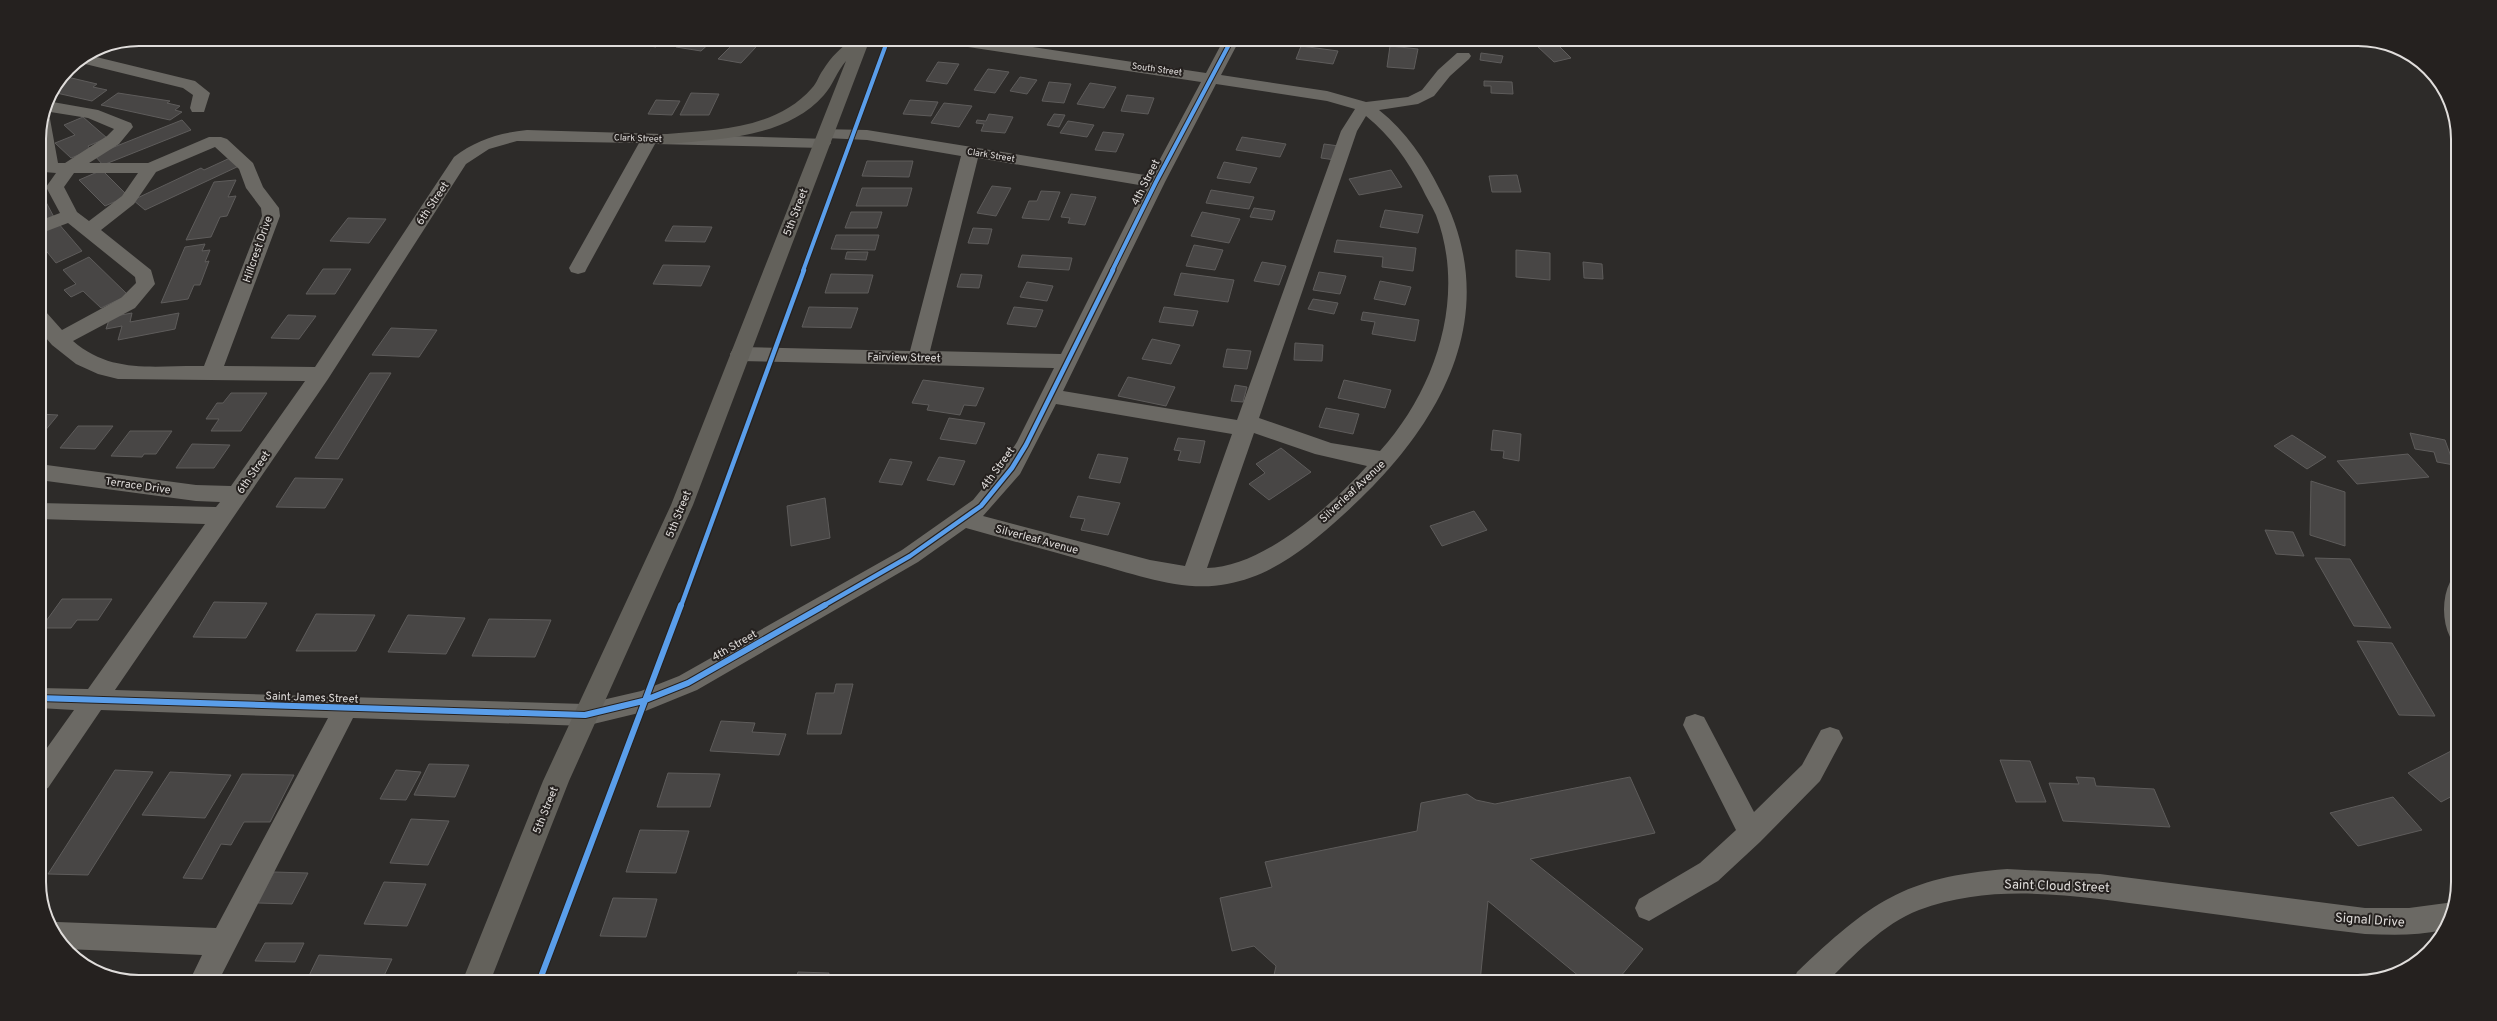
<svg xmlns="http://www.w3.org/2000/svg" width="2497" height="1021" font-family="Overpass,sans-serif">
  <rect width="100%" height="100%" fill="#2d2b29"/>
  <path fill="#484645" stroke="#5e5c5b" d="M625,39H664L656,47L623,42Z
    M684,39H709L713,40L701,51L676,47Z
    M1555,42L1571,58L1554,62L1537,46Z
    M734,43L756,47L741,63L718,59Z
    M1301,46L1338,51L1333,64L1296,59Z
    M1390,46L1418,49L1414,69L1387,67Z
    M1481,53L1503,56L1501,63L1480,60Z
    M938,62L959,64L947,84L926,81Z
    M988,69L1009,72L995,93L974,90Z
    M63,76L97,84L93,87L107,90L92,101L52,92Z
    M1020,77L1037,80L1027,94L1010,91Z
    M1484,81L1512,82L1513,94L1491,93V86H1484Z
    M1049,82L1071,84L1064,103L1042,101Z
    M1090,83L1116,87L1104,108L1077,104Z
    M118,93L170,101L167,103L180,106L175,110L182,112L170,120L101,105Z
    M691,93L719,94L709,115H680Z
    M1127,95L1154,98L1148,114L1121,111Z
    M656,100L680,101L672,115L648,114Z
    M910,100L938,102L931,116L903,114Z
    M944,103L972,106L959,127L931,123Z
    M989,114L1013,117L1005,133L981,131L984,124L976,123L977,120L986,121Z
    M1054,114L1065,115L1059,127L1047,125Z
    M83,117L107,138L88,146L91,150L71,158L55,143L75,135L64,125Z
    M182,120L191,130L103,165L94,155Z
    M1068,121L1094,125L1087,137L1060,133Z
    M1103,132L1124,134L1116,152L1095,150Z
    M1242,137L1286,144L1280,157L1236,150Z
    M1324,144L1339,146L1335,160L1321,158Z
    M230,158L239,166L145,210L133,200L201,168L204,170Z
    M867,161H913L909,177L862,176Z
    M1224,162L1257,168L1250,183L1217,178Z
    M102,170L128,196L105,206L79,180Z
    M1391,170L1402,187L1359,195L1349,179Z
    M1517,175L1521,192H1492L1489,176Z
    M236,180L228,197L236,196L227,216L220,217L211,237L186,240L214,182Z
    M992,186L1011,188L996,216L977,213Z
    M862,188H912L907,206H856Z
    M39,189L55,219L39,225Z
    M1211,190L1254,197L1249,209L1206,203Z
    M1041,191L1060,192L1049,220L1022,218L1029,201H1037Z
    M1071,194L1096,197L1085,225L1068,223L1070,218L1061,217Z
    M1254,208L1275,211L1272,220L1250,217Z
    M1385,210L1423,215L1418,233L1380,227Z
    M851,212H882L877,228H845Z
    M1202,212L1240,219L1229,243L1191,236Z
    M348,218L386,219L369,243L330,241Z
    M58,223L82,251L56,263L39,242V231Z
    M673,226L712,227L705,242L665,241Z
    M973,228L992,229L988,244L968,243Z
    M836,235H879L875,250L831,249Z
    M1337,240L1416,248L1413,271L1382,267L1383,257L1334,252Z
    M205,244L202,251L210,250L205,262L209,261L200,285H194L188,299L161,303L185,247Z
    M1194,245L1223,250L1215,270L1186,266Z
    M1516,250L1550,253V280L1516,277Z
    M847,252H868L866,260L845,259Z
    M1022,255L1072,258L1069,270L1018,267Z
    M89,257L128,295L101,308L83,291L71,297L64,290L76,284L63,270Z
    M1262,262L1286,266L1279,285L1254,281Z
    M1583,262L1602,264L1603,279L1584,278Z
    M663,265L710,266L701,286L653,284Z
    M323,269H351L335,294H306Z
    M1319,272L1346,276L1340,294L1313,290Z
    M1181,273L1234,280L1228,302L1174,295Z
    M831,274L873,275L868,293H825Z
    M961,274L982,275L979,288L957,287Z
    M1380,281L1411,287L1405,305L1374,299Z
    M1027,282L1053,286L1047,301L1020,297Z
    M1313,299L1338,303L1334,314L1308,309Z
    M809,307L858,308L851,328L802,327Z
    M1014,307L1043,310L1036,327L1007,324Z
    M1164,307L1198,311L1193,326L1159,322Z
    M1363,312L1419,320L1415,341L1372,334L1375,322L1361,320Z
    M132,313L130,322L179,313L175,329L118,340L122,326L106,329L110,317Z
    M288,315L316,316L299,339L271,338Z
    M391,328L437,330L419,357L372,355Z
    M1152,339L1180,345L1171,364L1142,359Z
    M1295,343L1323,345L1322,361L1294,360Z
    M1227,349L1251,351L1247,369L1223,367Z
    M370,373H391L338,459L315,458Z
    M1128,377L1175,387L1166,406L1118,396Z
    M923,380L984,388L976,406L964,405L960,415L927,410L929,405L912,403Z
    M1344,380L1391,390L1385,408L1338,398Z
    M1235,385L1247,387L1243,402L1231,401Z
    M231,393H267L241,431H211L219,419H206L217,403H223Z
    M1326,408L1359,414L1353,434L1319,427Z
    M39,414L58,415L39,438Z
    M949,418L985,423L976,444L940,439Z
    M78,426H113L95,449L60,448Z
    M1493,430L1521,434L1519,461L1503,458L1504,451L1491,450Z
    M130,431H172L156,454H144L142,457L111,456Z
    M2410,433L2445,440L2454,465L2437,462L2434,452L2415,449Z
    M2292,435L2326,457L2307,469L2274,446Z
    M1178,438L1205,441L1200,463L1178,460L1181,451L1174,450Z
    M192,444L230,445L214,468H176Z
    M1281,448L1311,472L1269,500L1249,484L1265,473L1256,464Z
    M1098,454L1128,458L1120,483L1089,478Z
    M2408,454L2429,477L2357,484L2337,461Z
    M939,457L965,461L954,485L927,480Z
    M890,459L912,462L902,485L879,482Z
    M2458,473V485L2452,482Z
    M295,478L343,479L325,508L276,507Z
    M2311,481L2345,492V546L2310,535Z
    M1078,496L1120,503L1108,535L1081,530L1085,519L1070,517Z
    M825,498L830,538L791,546L787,506Z
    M1474,511L1487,530L1442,546L1430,526Z
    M2265,530L2293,532L2304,556L2276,554Z
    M2315,558L2350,559L2391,628L2354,626Z
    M62,599H112L98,620H77L71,628H41Z
    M214,602L267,603L246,638L193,637Z
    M316,614L375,615L356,651H296Z
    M408,615L465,618L446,654L388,652Z
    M489,619L551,620L535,657L472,656Z
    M2357,641L2392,643L2435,716L2399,715Z
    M836,684H853L841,734H807L816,693H834Z
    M721,721L755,723L752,732L786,734L779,755L710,751Z
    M2457,748L2458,793L2441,802L2408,773Z
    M2000,760L2030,761L2046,802H2016Z
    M429,764L469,765L455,797L414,795Z
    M115,770L153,772L88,875L48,874Z
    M396,770L421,772L406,800L380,799Z
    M170,772L231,775L205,818L142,815Z
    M668,773L720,774L710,807H657Z
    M242,774L294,775L270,822H244L231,845L221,844L202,879L183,878Z
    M1630,777L1655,833L1530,859L1643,949L1616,982H1586L1488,901L1480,982H1282L1274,975L1276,966L1254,946L1232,951L1220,898L1272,887L1265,862L1417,831L1421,803L1467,794L1476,800L1495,804Z
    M2076,777L2094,778L2096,786L2154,789L2170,827L2063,821L2049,783L2079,784Z
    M2393,797L2422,830L2358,846L2330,813Z
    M411,819L449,821L428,865L390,863Z
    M640,830L689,831L676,873L626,872Z
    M274,872L308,873L292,904L258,903Z
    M384,882L426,884L407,926L364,924Z
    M613,898L657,899L646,937L600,936Z
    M265,943H304L295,962L255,961Z
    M319,955L392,959L381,982H306Z
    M798,972L829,973L827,982H795Z"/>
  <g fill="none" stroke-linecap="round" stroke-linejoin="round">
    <path fill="#6b6964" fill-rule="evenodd" d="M940,39H979L1206,73L1224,39H1240L1221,75L1327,91L1366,102L1408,97L1422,90L1438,70L1457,53H1469L1471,56L1469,59L1450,76L1434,96L1418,104L1379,110C1406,131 1425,160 1440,190C1507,316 1438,430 1343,515C1310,545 1273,576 1227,584C1183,593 1135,574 1093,563C1051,551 1008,540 966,528L918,562L697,690L643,712L585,726L353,718L218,982H189L202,955L67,949L60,943L52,924L57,922L216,928L328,718L101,710L48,788L39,791V759L74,710L39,708V688L88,689L205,524L39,519V503L216,507L220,502L196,501L39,480V464L196,485L231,486L305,381L118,379L98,374L76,364L52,345L39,330V311L46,312L62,330L121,298L136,283L135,277L68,223L39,234V221L60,213L46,187L56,173L44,172L41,168L39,133L43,114L50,119L58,163H65L107,136L114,129L88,118L44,111L47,101L98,110L131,123L133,127L119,144L89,163H148L209,137H221L227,139L253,163L263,187L279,208L280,216L224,366L315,367L454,157C476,140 499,133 527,130L828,139L831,143L828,147L822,148L655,144L587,268L585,272L578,274L571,272L569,268L639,143L517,141L489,149L466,164L328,379L115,690L585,704L641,691L679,676L902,550L973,500L1004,462L1017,442L1054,368L740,361L733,359L730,354L733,349L740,347L910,351L961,156L867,140L826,138L820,137L818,133L820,129L867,130L1151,176L1201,82L948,44ZM1216,84L1327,101L1355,109L1341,131L1237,420L1063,391L1165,182ZM1366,116C1391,136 1408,161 1422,188C1426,197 1432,206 1436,215C1467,296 1436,389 1380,451L1331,443L1259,418L1357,131ZM215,147L239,169L246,188L261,208L262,216L204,366C156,365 112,375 73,341L135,308L155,284L151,270L101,230L134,204L156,172ZM978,158L1145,186L1061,354L930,351ZM74,173H138L122,196L89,221L77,212L64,187ZM1056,404L1232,434L1185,566L1150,560L983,516L1020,474ZM1254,433L1315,454L1367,466C1331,506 1263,567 1207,568Z
      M88,55L195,81L210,93L204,112H192L190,108L193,95L183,88L77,62Z
      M2458,580V640L2450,637C2442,621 2442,598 2450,582Z
      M1695,714L1704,717L1754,812L1802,765L1821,730L1830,727L1839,730L1843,738L1820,781L1760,842L1718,881L1649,921L1639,917L1635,908L1639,899L1700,863L1736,830L1683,725L1686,717Z
      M2007,869L2100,874L2365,908H2409L2454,902L2450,920L2443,930C2417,936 2391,935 2365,934C2297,926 2229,916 2161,907C2082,897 1996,881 1919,910C1883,924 1854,955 1827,982H1793L1797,972C1870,903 1903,877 2007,869Z"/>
    <path fill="#63615b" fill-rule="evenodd" d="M853,39H870L693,505L569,781L490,982H462L543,781L671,505L846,61C837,71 833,85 824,95C786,138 721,139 667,144L661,143L659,139L661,135L667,134C717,130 776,129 812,88C817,83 819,75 823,70C831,57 841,47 853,39Z"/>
    <g stroke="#25211f" stroke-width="6">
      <path id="cycleway-far2" d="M803,271L888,39
        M1112,271L1156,182L1232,39"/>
    </g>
    <g stroke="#25211f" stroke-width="7">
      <path id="cycleway-far1" d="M681,606L804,270
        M823,606L910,556L981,506L1012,468L1026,445L1113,270"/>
    </g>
    <g stroke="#25211f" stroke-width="8">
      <path id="cycleway" d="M39,698L585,715L643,701L688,683L825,605
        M539,982L681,605"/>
    </g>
    <use href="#cycleway-far2" stroke="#5a9eea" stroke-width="4"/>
    <use href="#cycleway-far1" stroke="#5a9eea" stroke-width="4.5"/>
    <use href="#cycleway" stroke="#5a9eea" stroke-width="6"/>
  </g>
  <g text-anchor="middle" stroke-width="4" stroke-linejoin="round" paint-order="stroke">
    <g font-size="9" fill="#e0dddb" stroke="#25211f">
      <text transform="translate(1157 69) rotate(8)" y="3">South Street</text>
      <text transform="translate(638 138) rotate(2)" y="3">Clark Street</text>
      <text transform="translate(991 155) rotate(9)" y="3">Clark Street</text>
    </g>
    <g font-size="11" fill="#e0dddb" stroke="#25211f">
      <text transform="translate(1145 182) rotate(-63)" y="4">4th Street</text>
      <text transform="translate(432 203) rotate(-56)" y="4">6th Street</text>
      <text transform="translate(795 212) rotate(-69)" y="4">5th Street</text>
      <text transform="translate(257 249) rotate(-71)" y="4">Hillcrest Drive</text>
      <text transform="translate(904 357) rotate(1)" y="4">Fairview Street</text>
      <text transform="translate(997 468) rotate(-54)" y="4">4th Street</text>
      <text transform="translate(253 472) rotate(-55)" y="4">6th Street</text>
      <text transform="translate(138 485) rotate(8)" y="4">Terrace Drive</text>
      <text transform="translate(1352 491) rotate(-43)" y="4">Silverleaf Avenue</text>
      <text transform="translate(678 514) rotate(-68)" y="4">5th Street</text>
      <text transform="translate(1037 539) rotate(15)" y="4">Silverleaf Avenue</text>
      <text transform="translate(734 645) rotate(-30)" y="4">4th Street</text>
      <text transform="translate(312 697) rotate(2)" y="4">Saint James Street</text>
      <text transform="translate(545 810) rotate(-68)" y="4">5th Street</text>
    </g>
    <g font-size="13" fill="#e0dddb" stroke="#25211f">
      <text transform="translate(2057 885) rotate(2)" y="5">Saint Cloud Street</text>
      <text transform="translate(2370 919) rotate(4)" y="5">Signal Drive</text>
    </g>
  </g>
  <path d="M0 0H2497V1021H0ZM139 46H2358A93 93 0 0 1 2451 139V882A93 93 0 0 1 2358 975H139A93 93 0 0 1 46 882V139A93 93 0 0 1 139 46Z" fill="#25211f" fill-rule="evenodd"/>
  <path fill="none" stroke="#e0dddb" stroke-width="2" d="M139 46H2358A93 93 0 0 1 2451 139V882A93 93 0 0 1 2358 975H139A93 93 0 0 1 46 882V139A93 93 0 0 1 139 46Z"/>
</svg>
